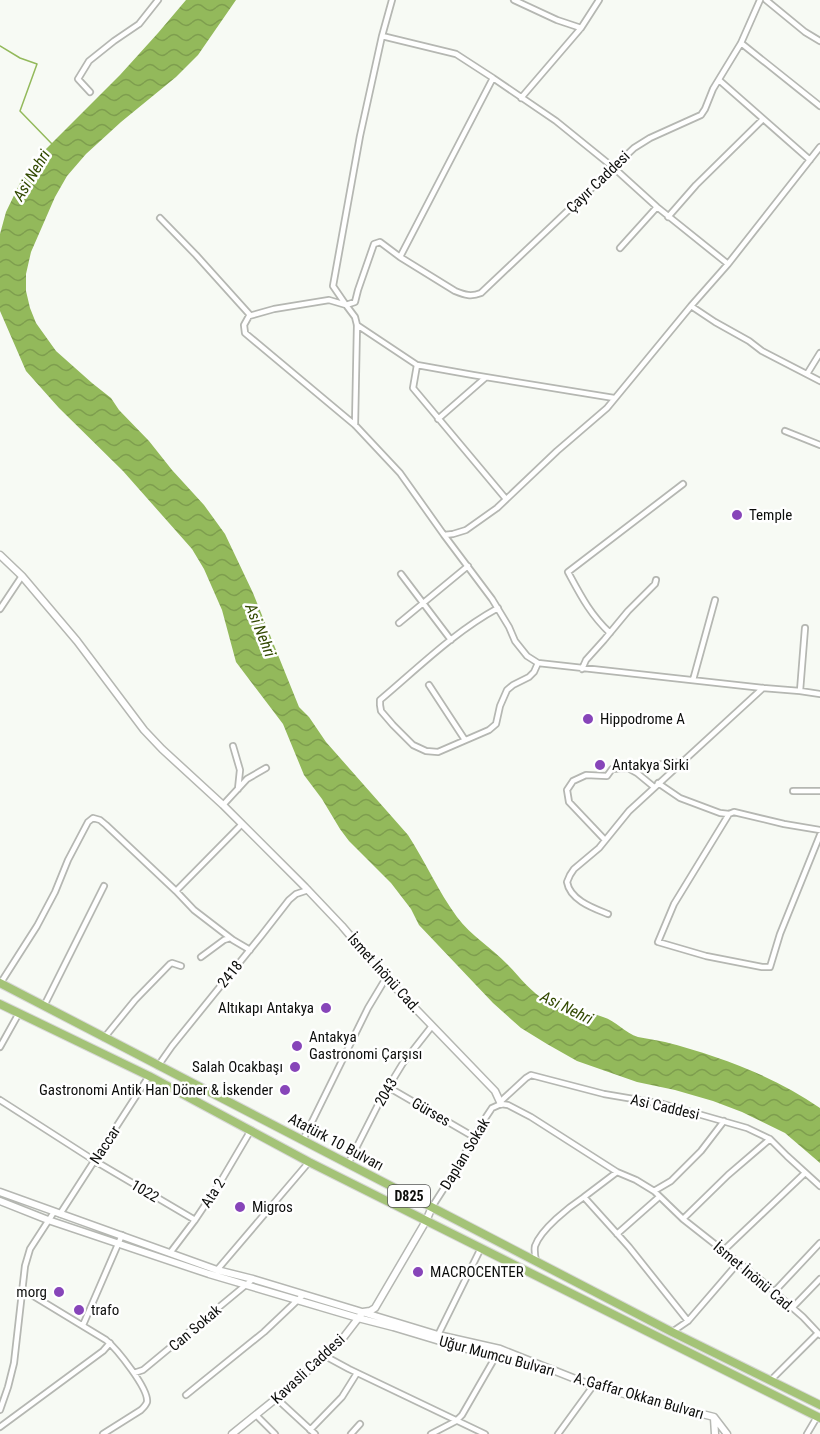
<svg xmlns="http://www.w3.org/2000/svg" width="820" height="1434" font-family="'Roboto Condensed',sans-serif">
  <defs>
    <pattern id="water-waves" width="16" height="10" patternUnits="userSpaceOnUse" patternTransform="scale(1.5)"><rect width="16" height="10" fill="#93b95b"/><path d="M0 5q4-4 8 0t8 0" fill="none" stroke="#7e9e4e"/></pattern>
  </defs>
  <rect width="100%" height="100%" fill="#f7faf4"/>
  <path fill="url(#water-waves)" d="M186,0H236L198,55L176,77L121,122L86,154L67,176L55,197L31,252L26,274V291L30,308L36,323L56,351L92,383L111,398L119,410L149,441L172,470L204,505L225,534L253,593L299,707L309,717L326,742L408,835C425,861 438,891 457,917C471,936 491,947 507,964C520,977 530,992 547,1001C554,1005 563,1010 572,1012C576,1013 581,1012 585,1013C592,1013 597,1015 603,1017C616,1021 625,1033 638,1037C647,1039 657,1040 665,1042C719,1056 774,1076 820,1108V1163L785,1133L742,1112L713,1101L675,1090L637,1082L577,1061L547,1044L521,1028L493,1003L419,925L411,909L391,883L349,841L340,829L322,799L304,775L283,724L236,662L222,610L204,569L192,549L123,471L59,408L26,371L0,311V234L6,212L20,183L42,153L120,75L158,33Z"/>
  <g fill="none" stroke-linecap="round" stroke-linejoin="round">
    <path stroke="#93b95b" stroke-width="1.5" d="M0,46L20,58L37,64L20,111L52,144"/>
    <g stroke="#b5b7b2" stroke-width="8">
      <path id="minor" d="M392,0L382,36L360,136L333,286L346,305L355,302L358,290L374,244L380,242L400,257L455,291C465,295 471,297 481,293L634,148L650,138L701,115L705,109L713,89L741,43L760,0
        M514,0L557,20L581,28L599,0
        M766,0L805,32L820,41
        M382,36L456,54L493,78L556,121L614,168L657,207L728,264
        M741,43L820,106
        M719,80L810,160
        M90,92L78,79L89,61L114,41L139,24L158,0
        M521,98L581,28
        M820,147L728,264L691,306L607,408L557,451L497,508L466,530L453,534L444,535L492,599L509,627L515,641L527,656L538,663L763,688L800,691L820,694
        M668,217L696,185L763,119
        M160,218L196,255L250,315
        M620,248L657,207
        M400,257L493,78
        M691,306L715,322L749,341L762,351L820,381
        M357,325L417,365L473,375L614,398
        M417,365L413,388L506,499
        M807,374L820,353
        M438,419L485,378
        M355,425L357,325L355,317L346,305L329,300L274,309L249,316L244,325L245,333L355,425L400,473L444,535
        M785,431L820,445
        M401,574L451,640
        M498,608C454,632 418,668 380,700V705L381,711L393,725L413,745L426,751L438,752L489,730L496,724L500,706L507,690L513,685L529,677L534,672L538,663
        M0,609L22,576
        M399,623L468,566
        M610,633C590,614 581,596 568,572L683,484
        M582,669L586,660L604,640L628,611L655,584L656,580
        M693,680L715,600
        M429,685L465,740
        M800,691L805,628
        M233,746L240,770L238,789
        M628,768L682,762
        M658,783L680,798L720,813L729,814L734,812L784,824L820,830
        M793,791H820
        M223,805L247,779L266,768
        M729,814L674,904L658,942L706,956L762,967H770L780,934L820,835
        M605,840L569,802L567,790L573,781L586,775L607,776L612,769L628,768L637,773L654,787
        M176,891L242,824
        M608,914C593,908 570,900 567,882L570,875L574,869L599,848L629,811L763,688
        M201,957L224,940L230,938
        M0,984L37,926L55,892L68,860L88,822L93,818L100,820L106,825L176,891L194,910L233,940L250,950
        M44,1006L104,886
        M104,1038L135,1000L170,964L172,963L181,966
        M0,1047L19,1013
        M158,1066L172,1046L261,936L289,900L296,894L308,890
        M388,1087L474,1137
        M0,1100L95,1161L195,1220
        M500,1102L526,1078L531,1075L604,1094L663,1104L747,1128L770,1139L787,1156L820,1186
        M303,1140L368,1008L386,978
        M348,1164L381,1099L403,1063L432,1026
        M654,1191L671,1181L701,1151L724,1121
        M584,1197L617,1172
        M432,1207L455,1171L482,1123L492,1108L501,1104L508,1105L531,1117L617,1172L636,1180L654,1191L683,1219L763,1282L803,1317L820,1335
        M60,1214L149,1076
        M683,1219L728,1175L770,1139
        M617,1234L659,1197
        M723,1251L805,1173
        M170,1253L195,1220L221,1181L251,1130
        M536,1261C535,1256 534,1251 535,1246C541,1229 569,1207 584,1197L629,1247L688,1321
        M217,1270L309,1162
        M22,1289L106,1340C117,1349 149,1389 147,1402C146,1405 144,1407 141,1410L103,1434
        M774,1292L820,1243
        M792,1308L820,1279
        M83,1325L122,1235
        M672,1332L688,1321L738,1263
        M438,1335L481,1248
        M325,1356L349,1369L485,1434
        M134,1373L143,1370L253,1279
        M771,1380L818,1333
        M186,1395L264,1332L303,1295
        M276,1398L315,1434
        M0,1410L8,1387L14,1363L25,1266L30,1249L54,1212
        M256,1415L275,1434
        M0,1427L103,1351L110,1343
        M310,1430L342,1397L357,1373
        M351,1434L360,1424
        M431,1434L456,1421L462,1415L500,1349
        M558,1434L593,1386
        M807,1434L817,1417"/>
    </g>
    <g stroke="#b5b7b2" stroke-width="9">
      <path id="tertiary" d="M0,555L22,576L77,641L144,730L162,749L223,805L305,887L342,926L386,978L495,1091L501,1104
        M0,1192L217,1270L253,1279L438,1335L500,1349L593,1386L714,1417L727,1434
        M0,1201L48,1220L209,1274L358,1318L393,1327L463,1348L532,1365
        M714,1418L715,1434
        M232,1434L283,1393L340,1342L363,1312L370,1311L375,1308L426,1221L432,1207"/>
    </g>
    <g stroke="#d8d8d8" stroke-width="10">
      <path id="trunk" d="M0,983L672,1332L820,1405
        M0,1004L149,1076L309,1162L820,1418"/>
    </g>
    <use href="#minor" stroke="#fff" stroke-width="4.5"/>
    <use href="#tertiary" stroke="#fff" stroke-width="6"/>
    <use href="#trunk" stroke="#a4c377" stroke-width="8"/>
  </g>
  <g fill="#8745b9" stroke="#fff" stroke-width="2">
    <circle cx="737" cy="515" r="6"/>
    <circle cx="588" cy="719" r="6"/>
    <circle cx="600" cy="765" r="6"/>
    <circle cx="326" cy="1008" r="6"/>
    <circle cx="297" cy="1046" r="6"/>
    <circle cx="295" cy="1067" r="6"/>
    <circle cx="285" cy="1090" r="6"/>
    <circle cx="240" cy="1207" r="6"/>
    <circle cx="418" cy="1272" r="6"/>
    <circle cx="59" cy="1292" r="6"/>
    <circle cx="79" cy="1310" r="6"/>
  </g>
  <g text-anchor="middle" stroke-width="5" stroke-linejoin="round" paint-order="stroke">
    <rect fill="#fff" stroke="#565655" stroke-width="1.5" x="388" y="1185" width="42" height="22" rx="4.5"/>
    <g font-size="14" font-weight="bold" fill="#0d0e0c">
      <text x="409" y="1201">D825</text>
    </g>
    <g font-size="15" fill="#0d0e0c" stroke="#fff">
      <text transform="translate(598 182) rotate(-44)" y="5">Çayır Caddesi</text>
      <text transform="translate(384 973) rotate(48)" y="5">İsmet İnönü Cad.</text>
      <text transform="translate(230 974) rotate(-51)" y="5">2418</text>
      <text transform="translate(386 1092) rotate(-60)" y="5">2043</text>
      <text transform="translate(665 1107) rotate(13)" y="5">Asi Caddesi</text>
      <text transform="translate(431 1112) rotate(30)" y="5">Gürses</text>
      <text transform="translate(336 1142) rotate(28)" y="5">Atatürk 10 Bulvarı</text>
      <text transform="translate(105 1145) rotate(-57)" y="5">Naccar</text>
      <text transform="translate(465 1154) rotate(-59)" y="5">Daplan Sokak</text>
      <text transform="translate(145 1191) rotate(31)" y="5">1022</text>
      <text transform="translate(213 1193) rotate(-57)" y="5">Ata 2</text>
      <text transform="translate(754 1277) rotate(40)" y="5">İsmet İnönü Cad.</text>
      <text transform="translate(195 1328) rotate(-40)" y="5">Can Sokak</text>
      <text transform="translate(497 1356) rotate(15)" y="5">Uğur Mumcu Bulvarı</text>
      <text transform="translate(308 1369) rotate(-43)" y="5">Kavasli Caddesi</text>
      <text transform="translate(639 1396) rotate(16)" y="5">A.Gaffar Okkan Bulvarı</text>
    </g>
    <g font-size="15" fill="#0d0e0c" stroke="#fff" text-anchor="start">
      <text x="749" y="520">Temple</text>
      <text x="600" y="724">Hippodrome A</text>
      <text x="612" y="770">Antakya Sirki</text>
      <text x="314" y="1013" text-anchor="end">Altıkapı Antakya</text>
      <text x="309" y="1042">Antakya<tspan x="309" dy="17">Gastronomi Çarşısı</tspan></text>
      <text x="283" y="1072" text-anchor="end">Salah Ocakbaşı</text>
      <text x="273" y="1095" text-anchor="end">Gastronomi Antik Han Döner &amp; İskender</text>
      <text x="252" y="1212">Migros</text>
      <text x="430" y="1277">MACROCENTER</text>
      <text x="47" y="1297" text-anchor="end">morg</text>
      <text x="91" y="1315">trafo</text>
    </g>
    <g font-size="16" font-style="italic" fill="#324901" stroke="#fff">
      <text transform="translate(31 175) rotate(-59)" y="6">Asi Nehri</text>
      <text transform="translate(261 630) rotate(68)" y="6">Asi Nehri</text>
      <text transform="translate(567 1007) rotate(26)" y="6">Asi Nehri</text>
    </g>
  </g>
</svg>
